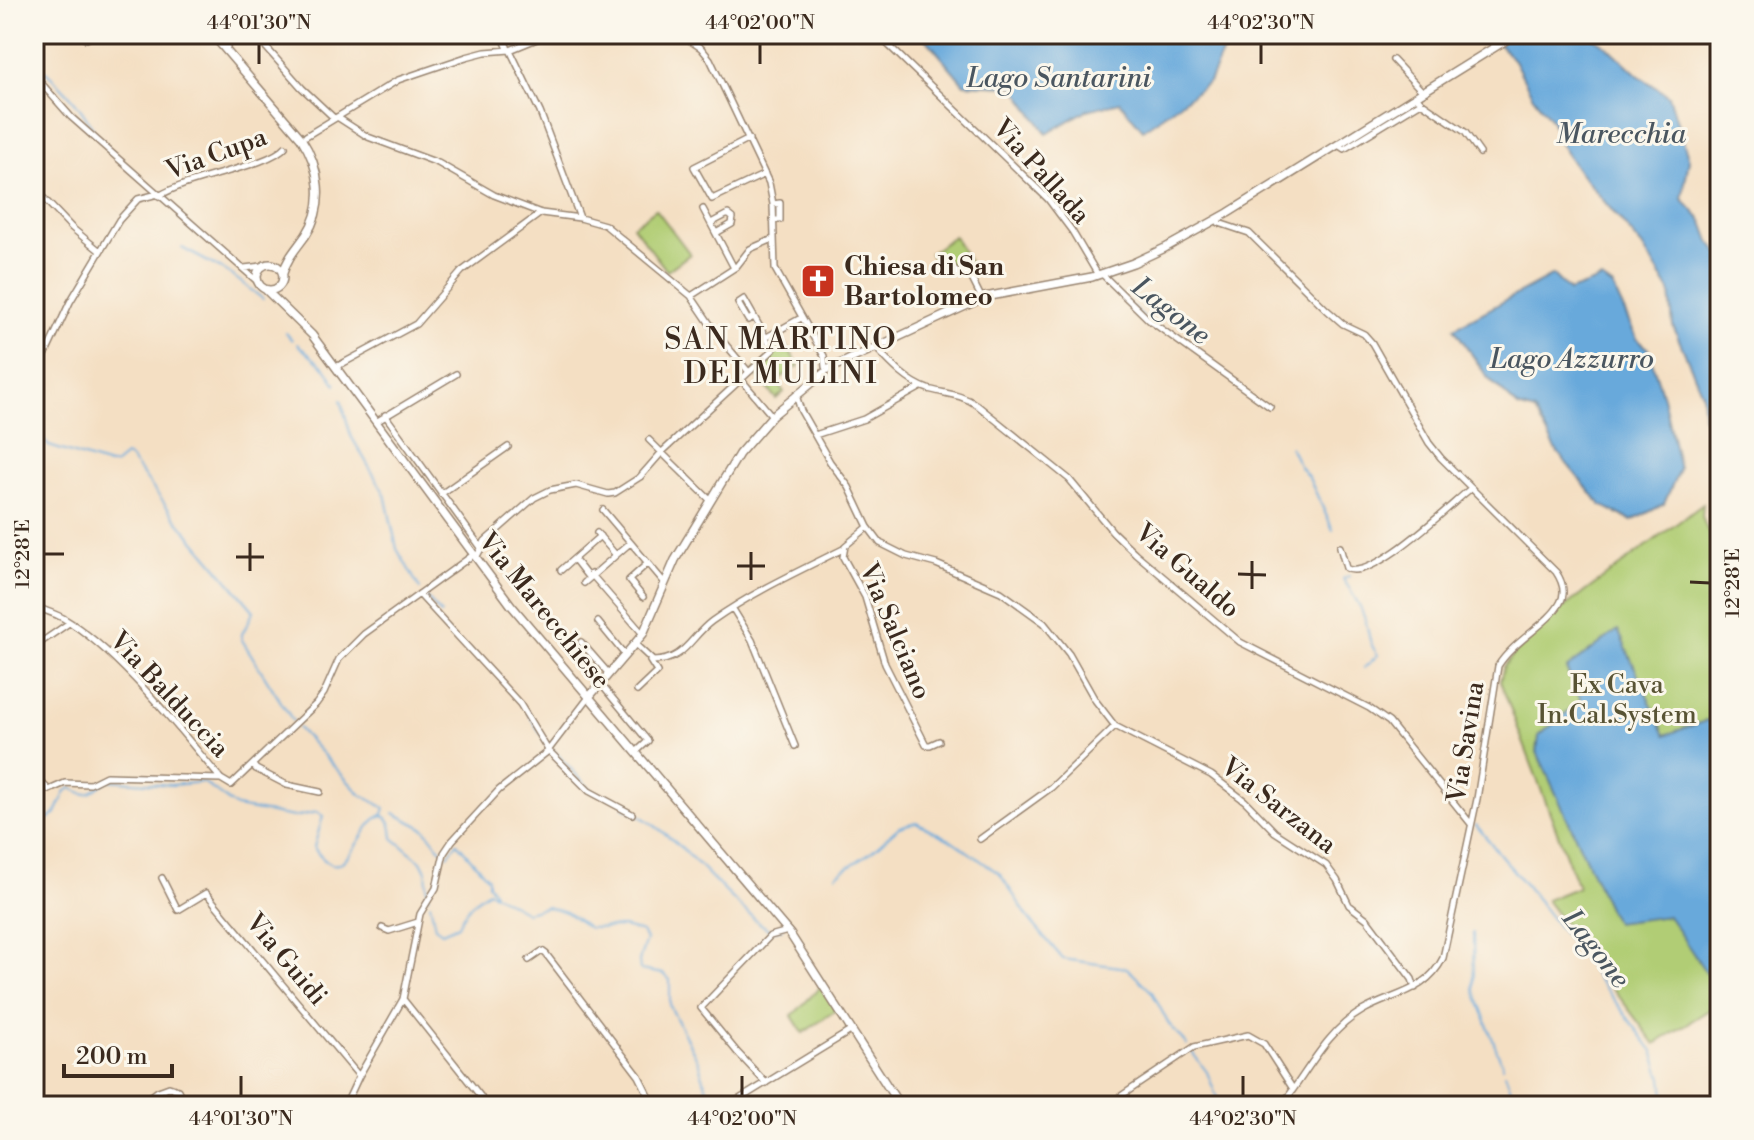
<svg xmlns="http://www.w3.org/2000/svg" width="1754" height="1140" font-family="'Libre Bodoni',serif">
  <rect width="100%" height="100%" fill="#fbf7ec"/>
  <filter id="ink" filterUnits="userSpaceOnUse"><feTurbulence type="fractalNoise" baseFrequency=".0125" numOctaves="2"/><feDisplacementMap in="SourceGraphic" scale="16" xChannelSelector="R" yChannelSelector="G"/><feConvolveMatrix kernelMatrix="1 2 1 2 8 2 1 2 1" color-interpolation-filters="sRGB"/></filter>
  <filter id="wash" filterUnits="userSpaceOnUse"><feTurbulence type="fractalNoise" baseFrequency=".006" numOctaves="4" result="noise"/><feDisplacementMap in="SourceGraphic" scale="32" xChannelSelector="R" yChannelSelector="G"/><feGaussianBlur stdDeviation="1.8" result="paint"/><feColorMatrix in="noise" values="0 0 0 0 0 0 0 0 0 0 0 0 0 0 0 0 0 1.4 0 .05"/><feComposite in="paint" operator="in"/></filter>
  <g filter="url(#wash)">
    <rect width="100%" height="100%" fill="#f4dfc3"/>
    <path fill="#b1cd74" stroke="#767c49" stroke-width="2" d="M656,209L690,254L667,271L633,226Z
      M954,236L971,266L961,272L956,263L941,273L930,253Z
      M786,345L799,366L776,381L784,392L776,399L753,371Z
      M1703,504L1702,517L1720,562V1003L1655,1044L1546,900L1578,887L1500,681L1504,666L1513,655L1555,614Z
      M821,986L836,1010L803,1033L792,1016Z"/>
    <path fill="#67a9db" stroke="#516a7c" stroke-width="2" d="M922,34H1231L1209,82L1143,130L1120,102L1087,110L1047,134L1014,86L964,84Z
      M1489,34H1588L1608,47L1638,75L1669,96L1689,160L1682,199L1703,222L1710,241L1720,254V484L1713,444L1704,419L1702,393L1673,326L1670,291L1642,246L1576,168L1557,139L1552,121L1532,95L1514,60Z
      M1553,275L1569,291L1602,279L1613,287L1637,339L1648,348L1663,397L1679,469L1664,504L1632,521L1601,505L1558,453L1535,412L1518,407L1488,378L1454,328Z
      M1618,630L1665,735L1720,716V975L1711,980L1668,916L1615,923L1537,752L1539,736L1581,700L1566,669Z"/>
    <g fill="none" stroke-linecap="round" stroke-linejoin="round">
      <path stroke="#67a9db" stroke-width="2" d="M34,62C58,82 78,101 93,129
        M182,248L229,273L263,299
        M1106,284L1144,318
        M286,333L292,340
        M297,344L326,369L336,385
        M341,400L351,436L385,494L397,549L420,589
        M34,431L49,446L109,465H114L125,456L130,458L177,520L254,611L242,634V640L293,721
        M1290,447L1300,467L1309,478L1333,530
        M1349,576L1343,579C1352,592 1359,604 1365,619C1370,634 1367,641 1378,655L1364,668
        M424,595L441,614
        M527,711L548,745
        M298,728L360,794L385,808L383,814
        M553,750L590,789
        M624,807C678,833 713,885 758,922L771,931L782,929
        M34,811L47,819L55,815L66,791L71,788L84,794L90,793L108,780L172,785L203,782L236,807L294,817L317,812L323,816L314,847C317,854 321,857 327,862C349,877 362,822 382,815C392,820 392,828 393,838L421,861L426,871L428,897
        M394,813L425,829L441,850
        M1476,825L1540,903L1653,1051L1662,1078L1665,1106
        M448,855L457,843L488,878V884L494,892
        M836,875L871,852L899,827L916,822L954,842L1000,874L1030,920L1063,959L1127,968L1152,992L1168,1023L1187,1045
        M430,903L435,927L442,932L458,925C463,912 477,897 489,891L526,912L546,907L566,912L589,928L623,927L642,932L646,940L639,961L640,970L664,974L670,980V1006L698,1061L709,1095L710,1106
        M1473,933L1474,989L1503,1067
        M1191,1051L1207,1072L1220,1106
        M1505,1073L1517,1106"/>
    </g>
  </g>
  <g filter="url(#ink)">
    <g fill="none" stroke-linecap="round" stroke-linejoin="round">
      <g stroke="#988470" stroke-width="8">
        <path id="minor" d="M78,34L86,39L97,34
          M220,34L227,47
          M252,34L264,45L302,88L334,118
          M502,34L508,49
          M680,34L701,48L710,59L769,183L773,204L775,269L824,356L825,367
          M877,34L1048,199L1072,231L1098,275
          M510,50L540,112L580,218
          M1393,60L1423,92
          M34,75L71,117L258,282
          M1421,102L1465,132L1480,153
          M337,117L368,137L438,163L494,195L541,213L580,218L605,225L691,296L716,333L748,371
          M306,136L398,80L466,57L485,52L510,50L549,34
          M749,139L694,167L712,199L765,174
          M1338,145L1344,149L1421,102L1416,96
          M34,188L72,228L100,251
          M159,196C191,176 268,167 285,147
          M773,204L780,203V220H773
          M703,209L734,268
          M1218,219L1219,223L1249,233L1327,310L1343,324L1364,334L1372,343L1429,443L1441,458L1556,572C1562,581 1566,593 1560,603C1549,624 1513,641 1498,666L1477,799L1443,958C1426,993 1393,993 1362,1011C1326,1031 1306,1075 1281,1106
          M711,223L728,214L733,218L732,224L716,233
          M952,265L958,275L968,271L982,299
          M244,268L262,266
          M1102,274L1149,320L1270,407
          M691,296L736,267L750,249L773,239
          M765,338L801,318
          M876,348C890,363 907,382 928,389C946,394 961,394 977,405L1069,479L1113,532L1135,553L1240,642L1369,708L1389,722L1471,824
          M336,367L416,324L462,271L541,213
          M740,378L772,416
          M34,379L70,302L119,220L138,199L158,194
          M796,395L801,411L830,462L849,487L868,527L880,543L906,556L936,564L1001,592L1044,623L1069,654L1095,700L1115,726L1211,775L1245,801L1275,832L1326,865L1337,880L1349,905L1367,919L1412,979L1415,988
          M385,415L482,549
          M376,422L456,374
          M815,435L864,419L921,387
          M649,440L710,500
          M441,494L508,447
          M603,510L664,582
          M868,527L845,546L843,557L865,597L885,664L926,745H930L939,741
          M597,533L615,554
          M1340,547L1346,568C1370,584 1449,506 1470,489
          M476,558L485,541L534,498L550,490L576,485L608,494L615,493L640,477L662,452L773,350L744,299L738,303L748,320L754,317
          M574,559L588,577
          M561,570L600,536
          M591,574L643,634
          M584,583L630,543
          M419,594L520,704L548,750L589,791L632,814
          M643,597L629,580L648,563
          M34,606C43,610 54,613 63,618C119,651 178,728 221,779L231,785L316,704L324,693L339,659L364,634L473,555
          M733,609L752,640L795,746
          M598,622L625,655
          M581,642L609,674
          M636,645L653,661C685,661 690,637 712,621C753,592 799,571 843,549
          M34,647L69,623
          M600,683L648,741L636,752
          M637,691L657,672L650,661
          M253,765L256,769L287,785L320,792
          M34,775L49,790L65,783L90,784L106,776L221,779
          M980,839L1052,787L1115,726
          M162,878L178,910L206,893L359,1076
          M382,928L389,931L418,922
          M529,960L542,951L546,954L639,1076L654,1106
          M403,999L481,1097
          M766,1083L737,1052L701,1008L770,936L788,931
          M138,1106L158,1091L169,1087L178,1090L185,1106
          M345,1106L359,1076L403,999L420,914L436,888L444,853L452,841L499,790L547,752L589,697
          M728,1106L852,1030
          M1106,1106L1194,1047L1248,1035L1264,1044L1293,1089"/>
      </g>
      <g stroke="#988470" stroke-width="10">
        <path id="major" d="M212,34L301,138C320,167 326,205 306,235C297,248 287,258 283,273
          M257 277a13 13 0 1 1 26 0a13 13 0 1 1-26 0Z
          M266,290L312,335L511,605L790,934L900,1106
          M829,369L985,297L1092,277L1133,263L1165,248L1228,213L1516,34
          M589,697L643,634L675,560L739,454L772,416L824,373"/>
      </g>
      <use href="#minor" stroke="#fff" stroke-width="5"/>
      <use href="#major" stroke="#fff" stroke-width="7"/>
    </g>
  </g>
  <path fill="none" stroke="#3b2a1e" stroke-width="3" d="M259,64V44M760,64V44M1261,64V44M44,554H64M236,557H264M737,566H765M250,571V543M1238,574L1266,575M751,580V552M1690,582L1710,583M1252,589V561M241,1096V1076M742,1096V1076M1243,1096V1076"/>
  <defs>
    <g id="church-square" transform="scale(1.8)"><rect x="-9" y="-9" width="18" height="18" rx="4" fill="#c8321e" stroke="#fbf7ec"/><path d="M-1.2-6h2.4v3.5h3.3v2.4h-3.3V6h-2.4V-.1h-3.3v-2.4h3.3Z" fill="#fff"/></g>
  </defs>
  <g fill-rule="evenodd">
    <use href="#church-square" x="818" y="281"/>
  </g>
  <g text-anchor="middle" stroke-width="6" stroke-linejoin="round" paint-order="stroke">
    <g font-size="26" fill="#3b2a1e" stroke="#fbf7ec">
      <text transform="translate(216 153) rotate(-20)" y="9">Via Cupa</text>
      <text transform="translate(1042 171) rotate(48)" y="9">Via Pallada</text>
      <text transform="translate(1188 570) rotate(41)" y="9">Via Gualdo</text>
      <text transform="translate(545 610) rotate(51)" y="9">Via Marecchiese</text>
      <text transform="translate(896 631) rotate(67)" y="9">Via Salciano</text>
      <text transform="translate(170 694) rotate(47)" y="9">Via Balduccia</text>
      <text transform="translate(1465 742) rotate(-81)" y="9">Via Savina</text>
      <text transform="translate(1279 805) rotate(38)" y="9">Via Sarzana</text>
      <text transform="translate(287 959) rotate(50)" y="9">Via Guidi</text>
    </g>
    <g font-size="26" font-weight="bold" fill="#3b2a1e" stroke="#fbf7ec" text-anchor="start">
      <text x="844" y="275">Chiesa di San<tspan x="844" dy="30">Bartolomeo</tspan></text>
    </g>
    <g font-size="26" fill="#585334" stroke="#fbf7ec">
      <text x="1617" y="693">Ex Cava<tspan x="1617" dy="30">In.Cal.System</tspan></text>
    </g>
    <g font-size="28" font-style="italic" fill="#4a5660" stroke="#fbf7ec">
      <text x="1059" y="87">Lago Santarini</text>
      <text x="1621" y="143">Marecchia</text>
      <text transform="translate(1172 310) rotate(38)" y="10">Lagone</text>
      <text x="1572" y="368">Lago Azzurro</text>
      <text transform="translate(1597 948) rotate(52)" y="10">Lagone</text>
    </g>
    <g font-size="30" letter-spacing="2" fill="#3b2a1e" stroke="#fbf7ec">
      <text x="781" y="349">SAN MARTINO<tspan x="781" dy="34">DEI MULINI</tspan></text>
    </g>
  </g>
  <rect width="1754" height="1140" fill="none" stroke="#fbf7ec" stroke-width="88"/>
  <path d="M64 1064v12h108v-12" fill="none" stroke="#3b2a1e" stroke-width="4"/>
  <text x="76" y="1064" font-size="24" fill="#3b2a1e" stroke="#fbf7ec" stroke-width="6" paint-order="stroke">200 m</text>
  <rect x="44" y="44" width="1666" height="1052" fill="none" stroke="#3b2a1e" stroke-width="3"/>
  <g font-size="20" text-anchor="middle" fill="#3b2a1e">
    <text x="259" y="29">44°01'30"N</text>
    <text x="760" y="29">44°02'00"N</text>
    <text x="1261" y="29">44°02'30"N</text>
    <text transform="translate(22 554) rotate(-90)" y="7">12°28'E</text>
    <text transform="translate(1732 583) rotate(-90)" y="7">12°28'E</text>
    <text x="241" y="1125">44°01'30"N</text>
    <text x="742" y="1125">44°02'00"N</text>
    <text x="1243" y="1125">44°02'30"N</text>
  </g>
</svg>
